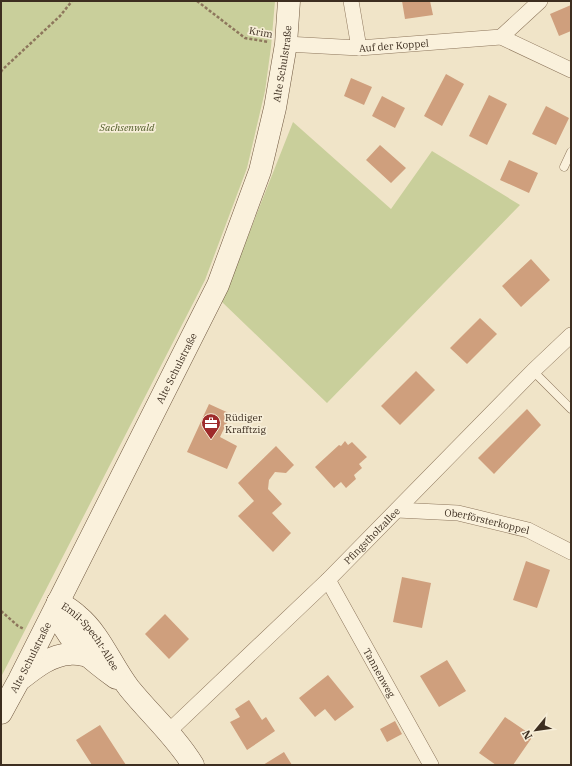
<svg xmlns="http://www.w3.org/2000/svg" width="572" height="766" font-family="'IBM Plex Serif',serif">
  <rect width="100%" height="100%" fill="#f0e4c8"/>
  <path fill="#c9cf9b" d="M1,1H275L271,47L265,91L247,168L205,280L1,677Z
    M293,122L391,209L432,151L520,205L327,403L222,302Z"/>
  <path fill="#cf9f7d" d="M402,1H430L433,15L405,19Z
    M571,5V31L559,36L550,14Z
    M446,74L464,84L442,126L424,116Z
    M351,78L372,87L364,105L344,96Z
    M489,95L507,104L487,145L469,136Z
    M382,96L405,108L395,128L372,116Z
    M546,106L569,118L556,145L532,134Z
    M380,145L406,168L391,183L366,160Z
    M509,160L538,173L529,193L500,180Z
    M531,259L550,280L521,307L502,286Z
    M480,318L497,334L467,364L450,348Z
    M416,371L435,390L400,425L381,406Z
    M209,404L231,414L220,437L237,446L227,469L187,452Z
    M527,409L541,425L494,474L478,458Z
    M345,441L348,445L352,442L367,457L359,464L362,468L354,475L356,479L346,488L341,482L334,488L315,467L339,445L341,446Z
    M276,446L294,465L286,473L275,472L269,480L268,489L282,504L272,513L291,533L273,552L238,516L254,501L238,483Z
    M526,561L550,570L537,608L513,600Z
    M402,577L431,583L422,628L393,622Z
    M165,614L189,639L169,659L145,634Z
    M447,660L466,691L439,707L420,676Z
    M328,675L354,707L335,721L325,709L315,717L299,698Z
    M249,700L262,720L266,717L275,731L247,750L230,722L240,717L235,709Z
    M505,717L533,736L513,765H496L479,753Z
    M395,721L402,734L387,742L380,729Z
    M100,725L126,765H92L76,740Z
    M284,752L292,765H263Z"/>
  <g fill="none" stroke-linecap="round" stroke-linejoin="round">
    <g stroke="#8d765c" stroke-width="9">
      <path id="lane" d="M564,167L571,152
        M533,371L571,409"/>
    </g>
    <g stroke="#8d765c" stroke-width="16">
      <g id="street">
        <path d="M351,1L359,48"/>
        <path d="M501,37L540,1"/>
        <path id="s1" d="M286,44L359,48L501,37L571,70"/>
        <path id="s2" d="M397,510L458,513L528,530L571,552"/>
        <path id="s3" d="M328,580L431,765"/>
        <path id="s4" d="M168,732L328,580L533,371L571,335"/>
      </g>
    </g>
    <g stroke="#6f573f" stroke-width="23">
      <g id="secondary">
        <path id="s5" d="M58,602C65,606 72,610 78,616C100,634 112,666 129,688C150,714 176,737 193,765"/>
        <path d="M58,602C59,609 59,615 61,621C70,644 97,664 116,678"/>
        <path d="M22,678C36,667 51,655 70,654C76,653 83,655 89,656"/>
        <path id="s6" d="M1,713L19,680L218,285L260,171L275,108L286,44L289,1"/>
      </g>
    </g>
    <path stroke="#8d765c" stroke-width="2.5" stroke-dasharray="3 2" stroke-linecap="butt" d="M197,1L245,38L269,42
      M1,72L2,70L60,16L72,1
      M1,611L18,626L24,629"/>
    <use href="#lane" stroke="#faf1dc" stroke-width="8"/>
    <use href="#street" stroke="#faf1dc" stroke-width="15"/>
    <use href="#secondary" stroke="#faf1dc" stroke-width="22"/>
  </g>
  <defs>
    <g id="office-pin" transform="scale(1)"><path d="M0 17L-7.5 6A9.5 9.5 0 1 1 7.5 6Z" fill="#9e2a2b" stroke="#f7eed8"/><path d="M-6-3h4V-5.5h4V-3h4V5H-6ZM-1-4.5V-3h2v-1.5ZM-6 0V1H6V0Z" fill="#fff"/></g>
  </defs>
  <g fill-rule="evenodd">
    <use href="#office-pin" x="211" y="423"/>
  </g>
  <g text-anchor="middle" stroke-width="3.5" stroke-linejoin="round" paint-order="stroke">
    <g font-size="10" fill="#3d2e20" stroke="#f7eed8">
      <text transform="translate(261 32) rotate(10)" y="4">Krim</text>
      <text dy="4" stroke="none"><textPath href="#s1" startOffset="108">Auf der Koppel</textPath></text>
      <text dy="4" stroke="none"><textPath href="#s6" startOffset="711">Alte Schulstraße</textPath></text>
      <text dy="4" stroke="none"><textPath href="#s6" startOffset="387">Alte Schulstraße</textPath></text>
      <text dy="4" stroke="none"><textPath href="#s2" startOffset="91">Oberförsterkoppel</textPath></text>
      <text dy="4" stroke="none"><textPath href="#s4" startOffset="283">Pfingstholzallee</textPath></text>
      <text dy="4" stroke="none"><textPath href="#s5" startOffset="48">Emil-Specht-Allee</textPath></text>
      <text dy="4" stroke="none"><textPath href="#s6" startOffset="63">Alte Schulstraße</textPath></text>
      <text dy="4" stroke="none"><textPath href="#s3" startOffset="106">Tannenweg</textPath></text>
    </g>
    <g font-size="10" font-style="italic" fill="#4d5a26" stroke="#f7eed8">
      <text x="127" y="131">Sachsenwald</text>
    </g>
    <g font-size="10" fill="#3d2e20" stroke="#f7eed8" text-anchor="start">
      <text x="225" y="421">Rüdiger<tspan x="225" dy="12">Krafftzig</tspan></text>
    </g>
  </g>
  <rect width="572" height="766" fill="none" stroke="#3d2e20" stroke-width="4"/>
  <g transform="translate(536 730) rotate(241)" stroke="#f7eed8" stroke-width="3" paint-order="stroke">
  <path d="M0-3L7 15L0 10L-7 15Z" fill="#3d2e20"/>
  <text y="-6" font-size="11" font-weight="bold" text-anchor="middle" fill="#3d2e20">N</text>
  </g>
</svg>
